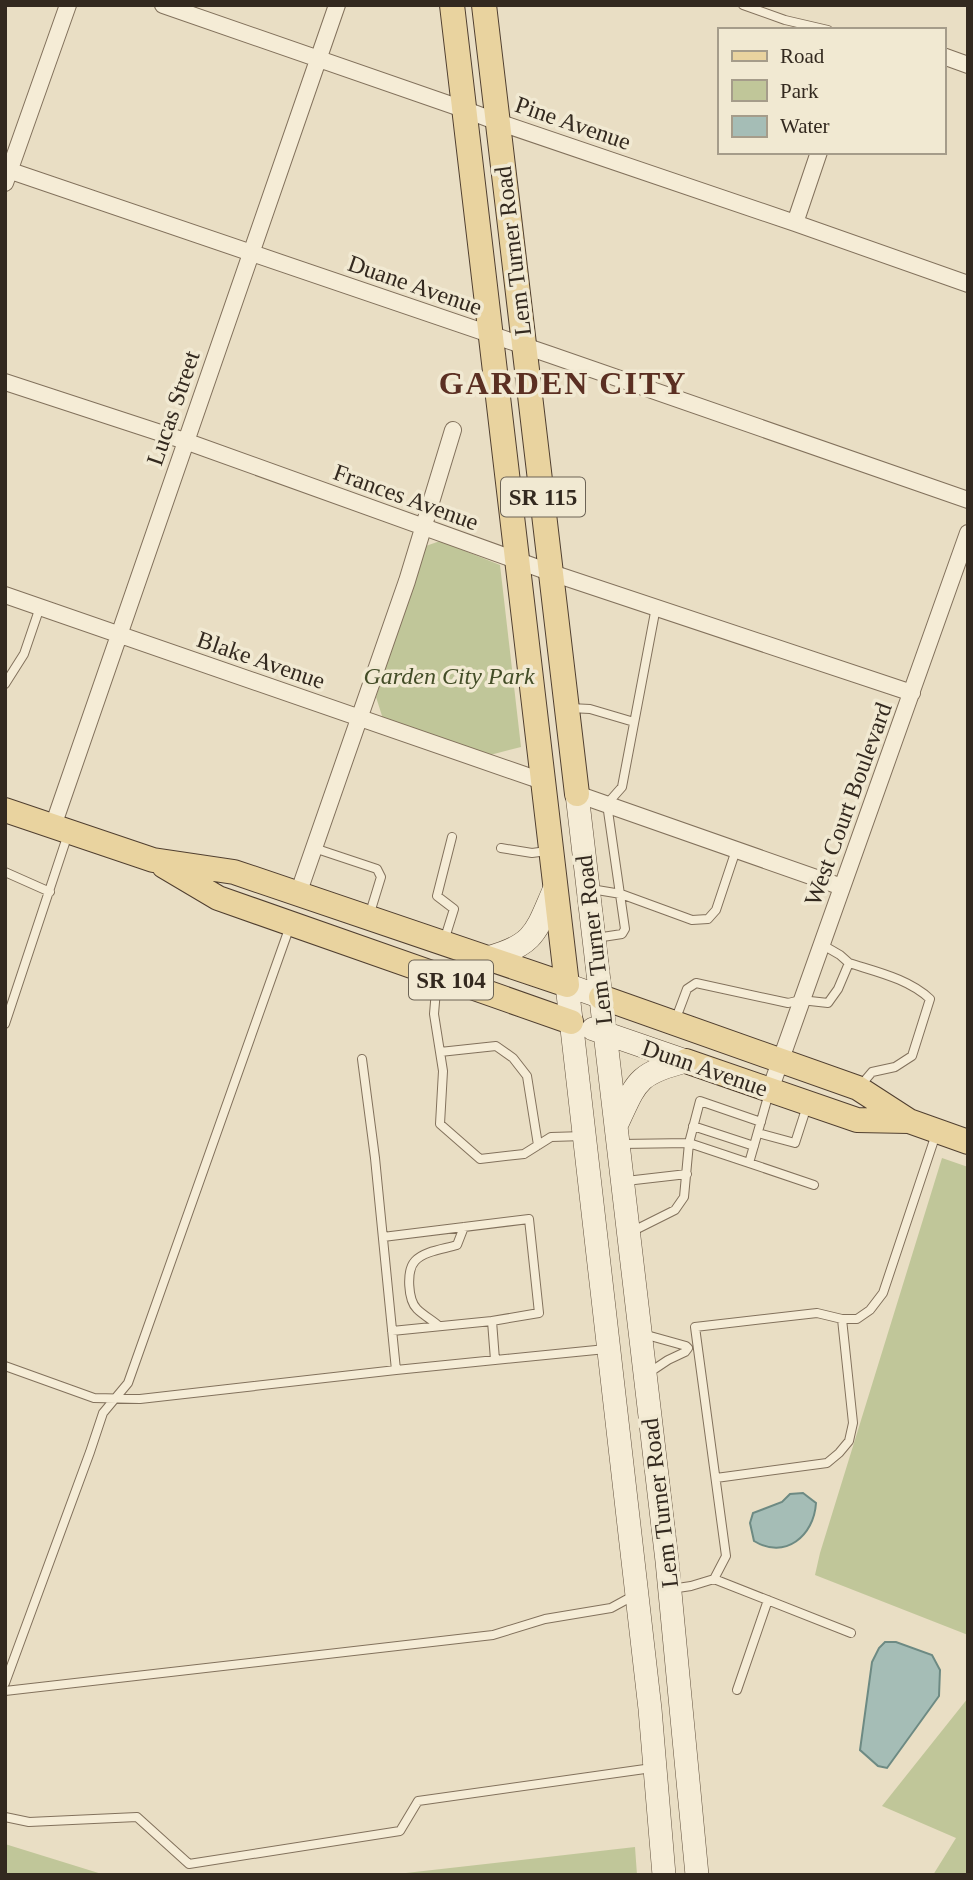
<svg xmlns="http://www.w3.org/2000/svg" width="973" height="1880" font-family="Georgia,serif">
  <rect width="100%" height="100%" fill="#e9dec4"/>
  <path fill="#c0c699" d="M440,541L500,565L521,747L490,755L383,719L376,697L423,547Z
    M942,1158L968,1167V1635L815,1575L820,1553Z
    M968,1698V1875H933L956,1838L882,1806Z
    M5,1844L105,1875H5Z
    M635,1847L637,1875H388Z"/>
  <path fill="#a5bdb6" stroke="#6d8a83" stroke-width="2" d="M803,1493L816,1503C814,1536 785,1560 754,1541L750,1523L753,1513L782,1502L790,1494Z
    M885,1642H896L932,1655L940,1670L939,1696L887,1768L878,1766L860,1750L872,1662L879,1648Z"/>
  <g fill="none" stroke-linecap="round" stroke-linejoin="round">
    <g stroke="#82715c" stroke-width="10">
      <path id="lane" d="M743,5L785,20L828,30
        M5,684L24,654L40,607
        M570,708L590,709L634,722
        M314,848L377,869L381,877L369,916
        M501,848L532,853L547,851
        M5,872L50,892
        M591,889L621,894L692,920L708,919L716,910L736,850
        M596,938L622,934L625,929L607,804L622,787L656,607
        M444,941L454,909L437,896L452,837
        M849,963C877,972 909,979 930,999L912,1056L895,1067L872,1072L861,1085
        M437,978L434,1014L443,1071L440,1124L480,1159L524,1154L551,1137L584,1136
        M675,1021L687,989L696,983L788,1003L801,1000L828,1003L838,989L849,963L840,955L821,944
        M5,1024L68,834
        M440,1052L496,1046L513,1058L527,1076L538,1145
        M362,1059L375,1158L396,1370
        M693,1126L754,1146
        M758,1133L795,1143L807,1106
        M621,1144L689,1143L749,1163L769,1093
        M749,1163L814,1185
        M626,1181L687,1174
        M631,1232L675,1210L684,1197L689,1143L700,1101L761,1122
        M383,1237L529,1219L539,1313L492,1321L495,1360
        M439,1326C432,1320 423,1315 417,1309C408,1300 406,1271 415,1261C424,1251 444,1249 457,1245L464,1227
        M392,1331L492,1321
        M643,1334L686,1346L688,1348L685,1352L668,1360L647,1374
        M5,1366L94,1398L140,1399L396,1370L606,1349
        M716,1478L827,1463L839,1453L849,1441L853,1423L842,1319
        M714,1579L851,1633
        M671,1589L691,1586L714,1579L726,1556L695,1327L817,1313L842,1319H857L870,1310L883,1293L936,1134
        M5,1683L90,1452L103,1413L128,1383L290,926
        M737,1690L768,1600
        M5,1691L493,1635L545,1619L611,1608L633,1596
        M5,1817L29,1822L137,1817L189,1864L400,1831L418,1801L652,1768"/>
    </g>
    <g stroke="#82715c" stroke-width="18">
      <path id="street" d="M163,5L463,109L498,122L795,223L968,284
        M943,56L968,65
        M5,169L551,355L968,500
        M5,183L68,5
        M795,223L819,152
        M5,382L185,441L552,573L912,693
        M5,595L542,781
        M577,794L842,887
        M53,826L337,5
        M298,894L407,581L453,430
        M770,1090L968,533"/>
    </g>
    <g stroke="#63523f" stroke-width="24">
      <path id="secondary" d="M577,794L667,1561L697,1875
        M487,958C536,945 536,931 555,888
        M601,997L567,985L650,1709L664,1875
        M593,1029L686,1061
        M616,1126C637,1081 636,1074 686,1061"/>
    </g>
    <g stroke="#503f30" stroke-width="26">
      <path id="primary" d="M484,5L577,794
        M5,810L153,860L234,872L567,985L452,5
        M164,866L218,898L571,1022
        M601,997L858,1088L909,1121L968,1142
        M686,1061L857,1120L909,1121"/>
    </g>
    <use href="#lane" stroke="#f5ecd6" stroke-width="8"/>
    <use href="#street" stroke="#f5ecd6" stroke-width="16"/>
    <use href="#secondary" stroke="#f5ecd6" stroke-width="23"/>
    <use href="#primary" stroke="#e9d39f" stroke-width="24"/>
  </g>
  <g text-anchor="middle" stroke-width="7" stroke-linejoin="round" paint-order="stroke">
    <g fill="#f1e9d2" stroke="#6c6355" stroke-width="2">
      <rect x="501" y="477.5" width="84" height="39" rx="5"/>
      <rect x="409" y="960.5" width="84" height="39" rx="5"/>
    </g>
    <g font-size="23" font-weight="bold" fill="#33291f">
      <text x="543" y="505">SR 115</text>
      <text x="451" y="988">SR 104</text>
    </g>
    <g font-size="24" fill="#33291f" stroke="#f1e9d2">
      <text transform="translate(573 123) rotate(19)" y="8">Pine Avenue</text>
      <text transform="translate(513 251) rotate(-97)" y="8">Lem Turner Road</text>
      <text transform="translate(415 285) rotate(19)" y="8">Duane Avenue</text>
      <text transform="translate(173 408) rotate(-71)" y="8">Lucas Street</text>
      <text transform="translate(406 497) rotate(20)" y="8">Frances Avenue</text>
      <text transform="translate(261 660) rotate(19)" y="8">Blake Avenue</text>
      <text transform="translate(848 804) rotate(-70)" y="8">West Court Boulevard</text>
      <text transform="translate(594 940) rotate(-97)" y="8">Lem Turner Road</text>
      <text transform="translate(705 1068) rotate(19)" y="8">Dunn Avenue</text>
      <text transform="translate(660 1503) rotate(-97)" y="8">Lem Turner Road</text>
    </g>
    <g font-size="24" font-style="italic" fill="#434d27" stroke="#f1e9d2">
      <text x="449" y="684">Garden City Park</text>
    </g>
    <g font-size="32" font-weight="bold" letter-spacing="2" fill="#5b2f22" stroke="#f1e9d2">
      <text x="563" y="394">GARDEN CITY</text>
    </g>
  </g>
  <rect width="973" height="1880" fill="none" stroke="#33291f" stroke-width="14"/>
  <rect x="718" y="28" width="228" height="126" fill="#f1e9d2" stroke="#a59c8a" stroke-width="2"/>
  <rect x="732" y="51" width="35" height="10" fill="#e9d39f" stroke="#a59c8a" stroke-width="2"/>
  <text x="780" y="63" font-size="21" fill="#33291f">Road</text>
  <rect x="732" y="80" width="35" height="21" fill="#c0c699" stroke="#a59c8a" stroke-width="2"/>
  <text x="780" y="98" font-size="21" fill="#33291f">Park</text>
  <rect x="732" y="116" width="35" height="21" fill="#a5bdb6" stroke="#a59c8a" stroke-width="2"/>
  <text x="780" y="133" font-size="21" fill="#33291f">Water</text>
</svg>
